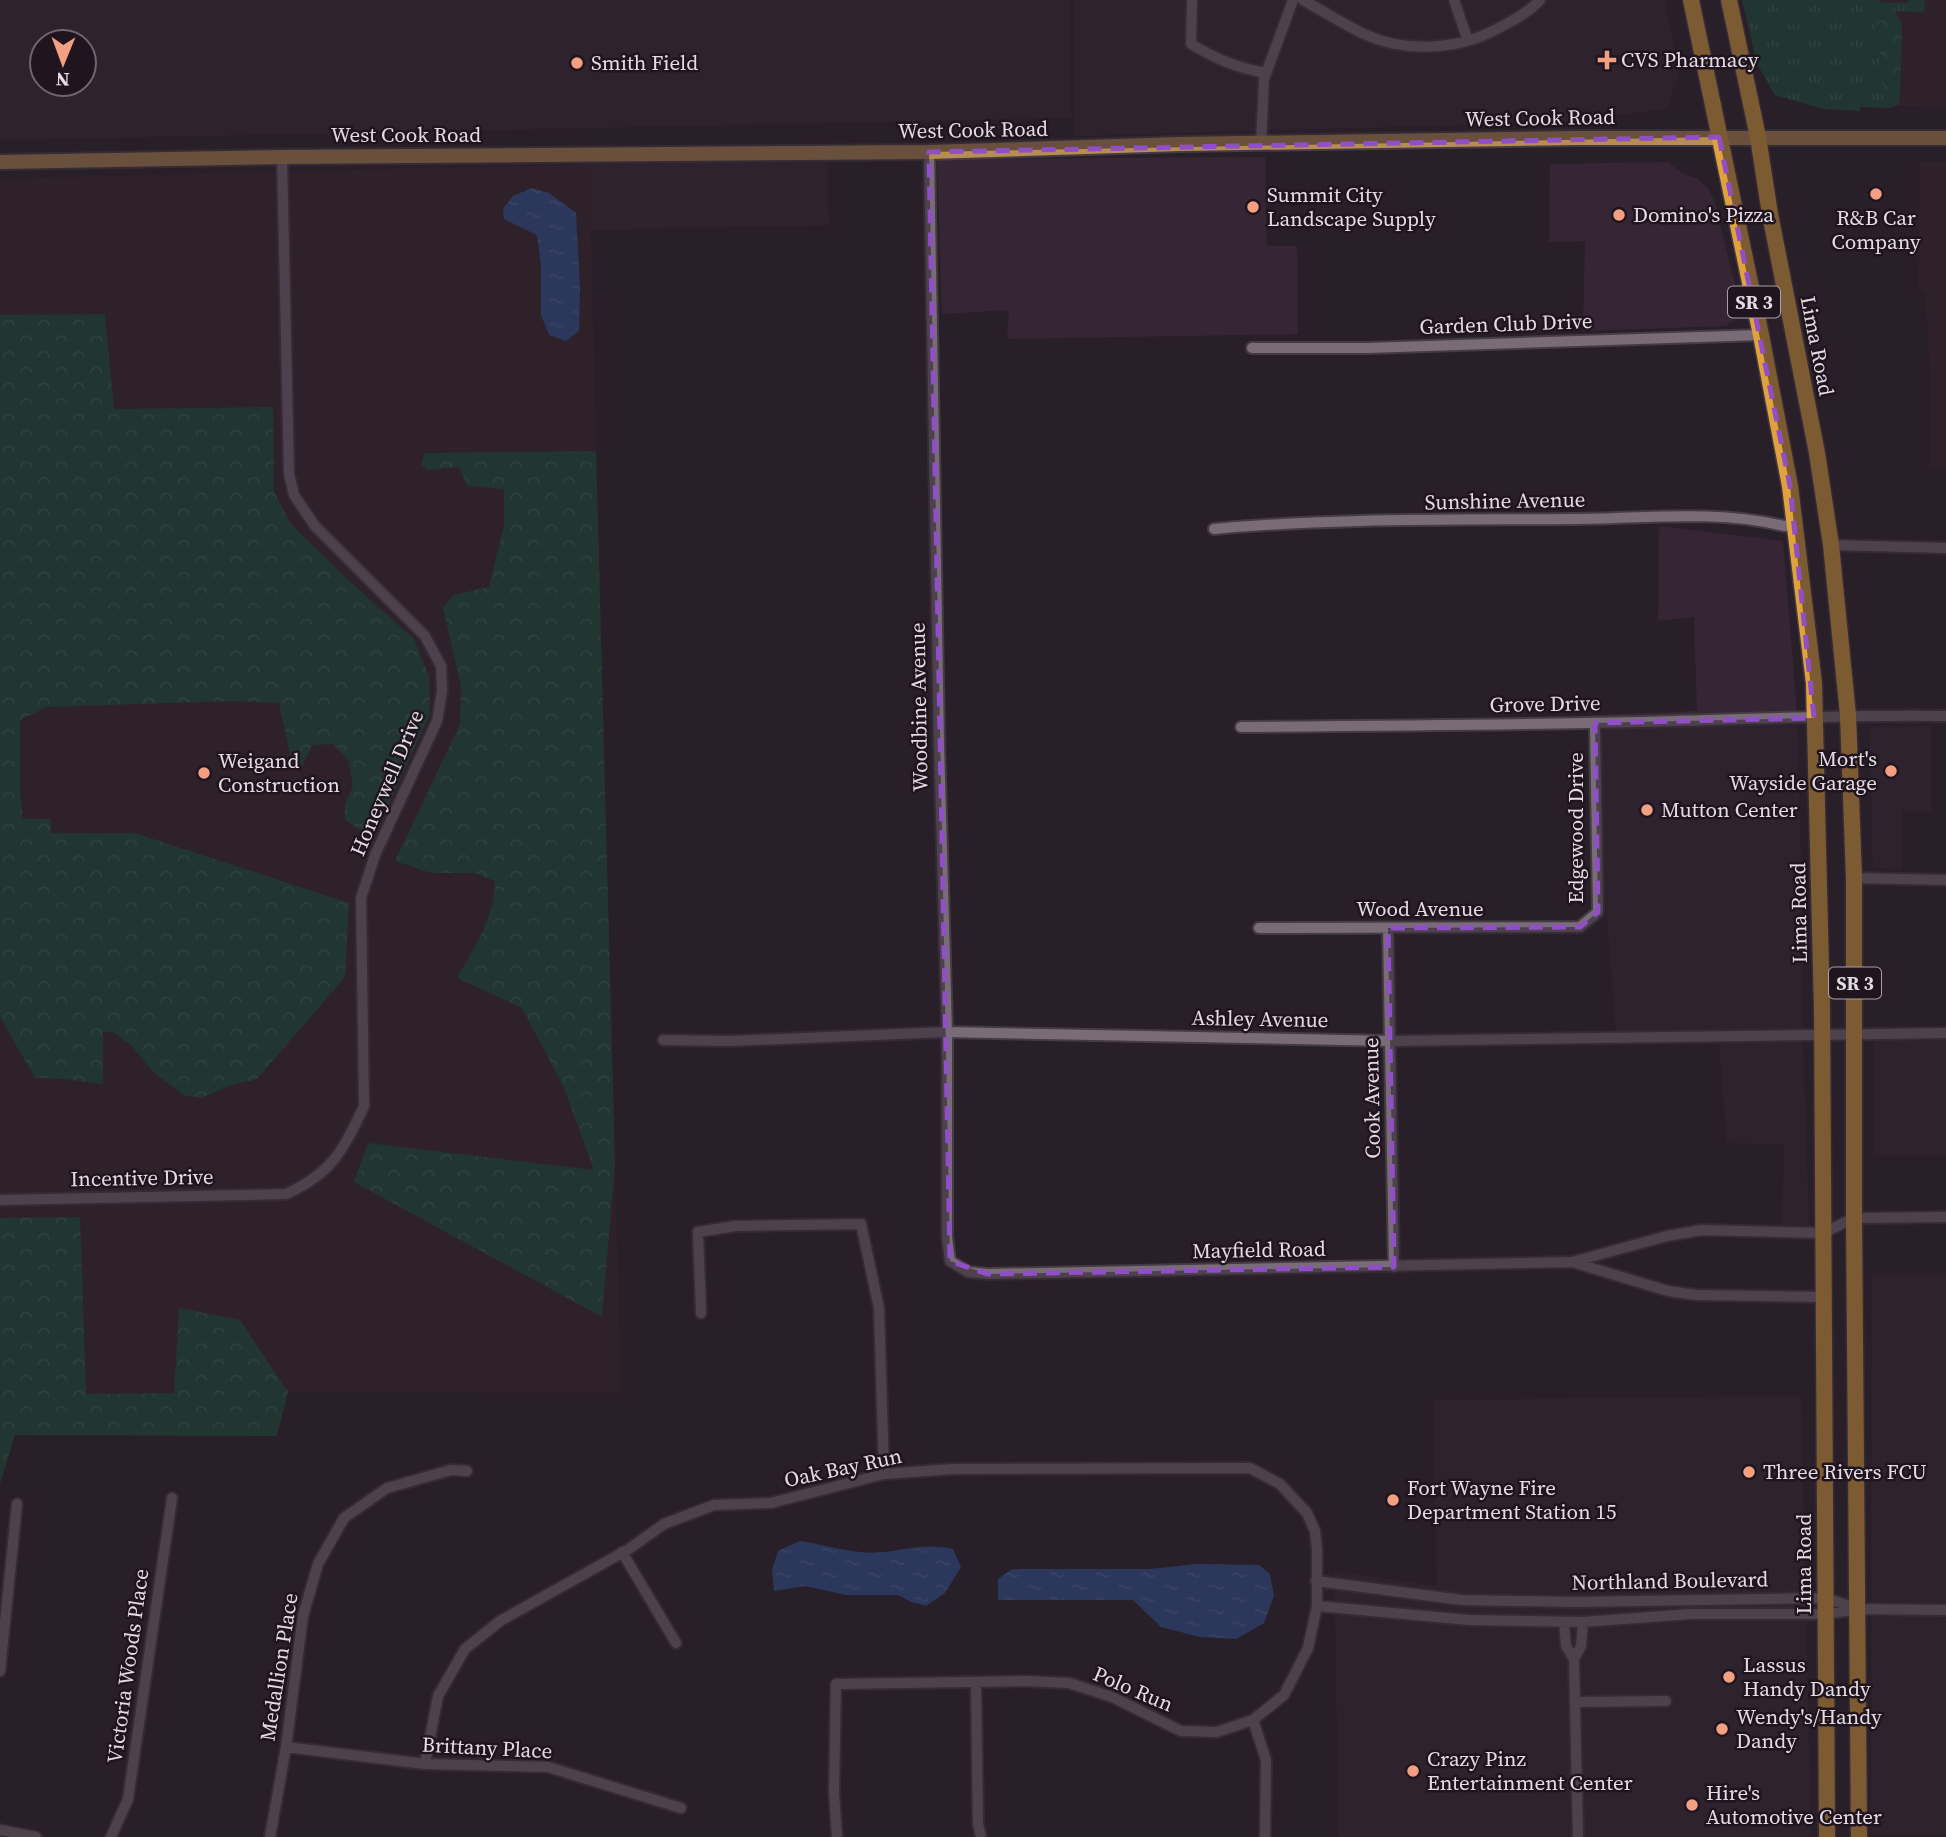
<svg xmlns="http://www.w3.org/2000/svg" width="1946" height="1837" font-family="'Source Serif 4',serif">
  <defs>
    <pattern id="grass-tufts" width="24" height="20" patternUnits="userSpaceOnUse" patternTransform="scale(1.75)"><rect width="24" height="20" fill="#17503a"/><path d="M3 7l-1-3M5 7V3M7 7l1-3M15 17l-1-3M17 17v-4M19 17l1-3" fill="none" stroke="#396956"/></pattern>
    <pattern id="forest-crowns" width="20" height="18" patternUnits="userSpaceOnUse" patternTransform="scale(1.75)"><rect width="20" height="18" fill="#17503a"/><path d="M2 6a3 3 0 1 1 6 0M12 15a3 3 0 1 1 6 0" fill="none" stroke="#396956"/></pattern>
    <pattern id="water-ripples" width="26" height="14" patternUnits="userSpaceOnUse" patternTransform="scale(1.75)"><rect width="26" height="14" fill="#2d5799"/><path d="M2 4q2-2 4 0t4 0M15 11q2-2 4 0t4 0" fill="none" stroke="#4b6fa7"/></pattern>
  </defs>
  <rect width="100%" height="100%" fill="#291f29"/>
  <path fill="#362635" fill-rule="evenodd" d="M0,0H1071V118L0,140ZM42,42H84V84H42Z
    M1073,0H1665L1679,76L1666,109L1561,122L1075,136Z
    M1265,157L1267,246H1297L1298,334L1007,339L1009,310L942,314L937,159Z
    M827,159L829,225L590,230L589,164Z
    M1668,162L1685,175L1697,178L1707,187L1714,200L1742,313L1726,326L1583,331L1585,241L1549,242L1550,164Z
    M1659,526L1783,541L1796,701L1801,854L1802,1014L1809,1225L1782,1226L1784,1144L1727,1143L1718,1031L1616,1032L1591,715L1697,711L1694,617L1658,621Z
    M1931,726V812L1902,811V869L1873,868L1869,727Z
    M1946,1040V1156H1873V1041Z
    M1872,1273H1946V1834H1871Z
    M1801,1396L1811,1837H1339L1334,1571L1437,1586L1433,1400Z"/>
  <path fill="#36242b" d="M1749,0H1946V107L1828,104Z
    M1920,162H1946V467H1930L1931,385L1925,292L1918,291Z
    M589,164L621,1393L294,1391L0,1396V179Z"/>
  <path fill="url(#grass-tufts)" d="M1742,0H1879V2L1907,3L1909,0H1925L1924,12L1883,11V96L1900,98L1899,104L1892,108L1860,107V111L1823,109L1775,95L1757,64Z"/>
  <path fill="url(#forest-crowns)" d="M1883,11H1895L1902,25L1900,98L1883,96L1876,19Z
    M105,314L114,409L273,407L274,492L291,524L342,574L414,639L429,676L430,714L373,839L345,820V804L353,786L348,760L333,744L312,745L302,767L293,768L279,703L232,701L47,707L20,720V792L23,819H51V833H135L349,903L345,977L257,1079L231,1085L201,1098L183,1095L152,1071L132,1046L113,1032H103V1084L64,1079L35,1078L0,1017V315Z
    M596,451L615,1165L602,1317L354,1182L368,1143L594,1170L564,1088L522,1008L457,978C474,948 495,917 495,881L474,873H431L395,861L460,724L461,686L443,608L453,595L489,587L504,525V489L467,486L459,467L428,470L421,465L424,453Z
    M80,1217L86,1394L174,1393L179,1308L240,1320L288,1392L277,1436L15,1435L0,1484V1218Z"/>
  <path fill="url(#water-ripples)" d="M532,188L549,193L576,213L580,287L579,331L566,341L549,335L541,315V266L537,235L504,219L503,209L513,196Z
    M800,1541C820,1544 840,1550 860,1552C893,1556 916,1541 953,1549L961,1567L945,1593L926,1606L911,1602L898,1595H846L805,1586L774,1591L772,1570L778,1551Z
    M1196,1564L1259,1565L1270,1574L1274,1596L1264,1623L1236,1639L1200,1637L1161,1627L1133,1600H998V1579L1012,1569H1151Z"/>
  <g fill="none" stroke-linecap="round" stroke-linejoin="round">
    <g stroke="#443b43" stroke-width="14">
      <path id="minor" d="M1192,0L1191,44C1216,59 1237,68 1266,73
        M1303,0C1323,11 1343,24 1364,34C1405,53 1456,50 1495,30C1511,22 1528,13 1540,0
        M1454,0L1468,41
        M1261,144L1264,79L1293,0
        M929,152L939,743L947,1032V1237L950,1261L968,1272L987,1274L1572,1262L1667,1236L1702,1230L1823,1233L1854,1218L1946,1217
        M1252,348H1367L1761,335
        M1214,529C1332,518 1453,520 1571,519C1642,519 1714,509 1784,526L1796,524
        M1831,545L1946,548
        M1241,727C1374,726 1506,725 1639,722C1741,720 1844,714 1946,716
        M1854,878L1946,880
        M1259,928L1580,927L1598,912L1595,723
        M1388,928L1394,1267
        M663,1040L729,1041L947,1032L1391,1041L1946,1033
        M0,1200L286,1194C331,1174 344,1150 364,1106L361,898L375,855L437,721L442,691L441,666L425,636L315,526L294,495L289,474L282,157
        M1572,1262L1668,1291L1696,1295L1823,1297
        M701,1313L698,1232L735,1226L861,1224L879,1308L884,1474
        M622,1552L676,1643
        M1316,1581L1462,1600L1574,1602L1825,1598L1856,1608
        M1317,1606L1469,1620L1583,1622L1691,1614H1825L1858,1609L1946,1610
        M1564,1622L1566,1646L1574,1659L1578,1837
        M1574,1659L1581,1646L1583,1622
        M0,1671L17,1504
        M976,1682L978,1824L981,1837
        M1575,1702L1666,1701
        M1253,1720L1266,1760L1265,1837
        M286,1747L425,1764L548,1767L681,1808
        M425,1764L438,1696L465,1649L500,1621L629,1549L664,1524L714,1505L771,1503L884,1474L953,1469L1250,1468L1280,1484L1307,1513L1315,1531L1317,1549V1606L1308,1648L1284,1695L1253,1720L1217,1732L1181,1731L1112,1697L1069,1683L1026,1681L836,1684L834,1792L837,1837
        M0,1830L36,1837
        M111,1837L128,1799L172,1498
        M270,1837L286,1747L303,1616L318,1564L344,1518L387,1488L451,1470L467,1471"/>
    </g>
    <g stroke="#443b43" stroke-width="18">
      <path id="major" d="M0,162L282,157L929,152L1180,144L1575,138H1946"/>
    </g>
    <g stroke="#443b43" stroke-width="19">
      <path id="highway" d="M1691,0L1761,335L1790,486L1814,683L1822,1010L1827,1837
        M1729,0L1758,137L1770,214L1817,453L1831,545L1848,715L1854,878V1218L1859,1837"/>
    </g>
    <use href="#minor" stroke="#796c78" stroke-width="10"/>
    <use href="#major" stroke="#b78d54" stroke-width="14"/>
    <use href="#highway" stroke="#e0a33c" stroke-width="16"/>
  </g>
  <path d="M0 0H1946V1837H0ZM1719,137L1790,486L1814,718L1595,723L1598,912L1580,927L1388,928L1394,1267L987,1274L950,1261L929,152Z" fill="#291f29" fill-opacity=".55" fill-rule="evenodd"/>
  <path fill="none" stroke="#904fc6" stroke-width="5" stroke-dasharray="14 9" stroke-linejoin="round" d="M1719,137L1790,486L1814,718L1595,723L1598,912L1580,927L1388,928L1394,1267L987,1274L950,1261L929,152Z"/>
  <g fill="#f2a081" stroke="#20151f" stroke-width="2.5">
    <path d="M1603.5 49.5h7v7h7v7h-7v7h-7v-7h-7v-7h7z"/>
    <circle cx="577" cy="63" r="7"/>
    <circle cx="1876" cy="194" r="7"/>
    <circle cx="1253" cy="207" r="7"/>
    <circle cx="1619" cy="215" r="7"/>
    <circle cx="1891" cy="771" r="7"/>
    <circle cx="204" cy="773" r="7"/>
    <circle cx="1647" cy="810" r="7"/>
    <circle cx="1749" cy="1472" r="7"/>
    <circle cx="1393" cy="1500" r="7"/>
    <circle cx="1729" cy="1677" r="7"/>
    <circle cx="1722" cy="1729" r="7"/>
    <circle cx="1413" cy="1771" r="7"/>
    <circle cx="1692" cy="1805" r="7"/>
  </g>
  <g text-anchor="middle" stroke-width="5" stroke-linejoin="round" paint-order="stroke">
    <g fill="#20151f" stroke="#a8a0a8" stroke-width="2">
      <rect x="1728" y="286.5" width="52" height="31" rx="5"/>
      <rect x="1829" y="967.5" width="52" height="31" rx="5"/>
    </g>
    <g font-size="19" font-weight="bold" fill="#e3dce3">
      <text x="1754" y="309">SR 3</text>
      <text x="1855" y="990">SR 3</text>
    </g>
    <g font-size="21" fill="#e3dce3" stroke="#20151f" text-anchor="start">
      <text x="1621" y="67">CVS Pharmacy</text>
      <text x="591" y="70">Smith Field</text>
      <text x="1267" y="202">Summit City<tspan x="1267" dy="24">Landscape Supply</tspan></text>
      <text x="1633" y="222">Domino's Pizza</text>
      <text x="1876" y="225" text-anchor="middle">R&amp;B Car<tspan x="1876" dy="24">Company</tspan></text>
      <text x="1877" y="766" text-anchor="end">Mort's<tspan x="1877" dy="24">Wayside Garage</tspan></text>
      <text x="218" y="768">Weigand<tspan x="218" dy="24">Construction</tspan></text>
      <text x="1661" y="817">Mutton Center</text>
      <text x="1763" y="1479">Three Rivers FCU</text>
      <text x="1407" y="1495">Fort Wayne Fire<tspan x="1407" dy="24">Department Station 15</tspan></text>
      <text x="1743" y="1672">Lassus<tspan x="1743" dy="24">Handy Dandy</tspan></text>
      <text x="1736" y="1724">Wendy's/Handy<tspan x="1736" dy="24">Dandy</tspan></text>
      <text x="1427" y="1766">Crazy Pinz<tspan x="1427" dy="24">Entertainment Center</tspan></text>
      <text x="1706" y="1800">Hire's<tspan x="1706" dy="24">Automotive Center</tspan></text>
    </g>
    <g font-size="21" fill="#e3dce3" stroke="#20151f">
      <text transform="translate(1540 118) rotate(-1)" y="7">West Cook Road</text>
      <text transform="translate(973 130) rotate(-1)" y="7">West Cook Road</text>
      <text x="406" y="142">West Cook Road</text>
      <text transform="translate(1506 324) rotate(-2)" y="7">Garden Club Drive</text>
      <text transform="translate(1817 346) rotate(79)" y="7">Lima Road</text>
      <text transform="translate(1505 501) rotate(-1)" y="7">Sunshine Avenue</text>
      <text transform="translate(1545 704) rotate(-1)" y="7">Grove Drive</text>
      <text transform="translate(919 707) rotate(-91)" y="7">Woodbine Avenue</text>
      <text transform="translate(387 783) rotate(-67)" y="7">Honeywell Drive</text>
      <text transform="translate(1576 828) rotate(-90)" y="7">Edgewood Drive</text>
      <text x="1420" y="916">Wood Avenue</text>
      <text transform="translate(1799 913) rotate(-91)" y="7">Lima Road</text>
      <text transform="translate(1260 1019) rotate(1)" y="7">Ashley Avenue</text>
      <text transform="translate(1372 1098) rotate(-91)" y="7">Cook Avenue</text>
      <text transform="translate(142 1178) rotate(-1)" y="7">Incentive Drive</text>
      <text transform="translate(1259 1250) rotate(-1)" y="7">Mayfield Road</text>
      <text transform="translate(843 1468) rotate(-12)" y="7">Oak Bay Run</text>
      <text transform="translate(1804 1564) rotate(-90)" y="7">Lima Road</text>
      <text transform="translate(1670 1581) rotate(-1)" y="7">Northland Boulevard</text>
      <text transform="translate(128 1666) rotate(-82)" y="7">Victoria Woods Place</text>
      <text transform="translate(279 1667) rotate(-81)" y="7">Medallion Place</text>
      <text transform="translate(1133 1689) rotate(23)" y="7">Polo Run</text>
      <text transform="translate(487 1748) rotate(3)" y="7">Brittany Place</text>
    </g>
  </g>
  <g transform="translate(63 63) rotate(181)"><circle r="33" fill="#20151f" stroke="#6e656d" stroke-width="2"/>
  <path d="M0-5L12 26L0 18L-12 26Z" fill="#f2a081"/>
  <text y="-10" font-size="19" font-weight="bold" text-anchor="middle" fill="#e3dce3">N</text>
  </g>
</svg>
